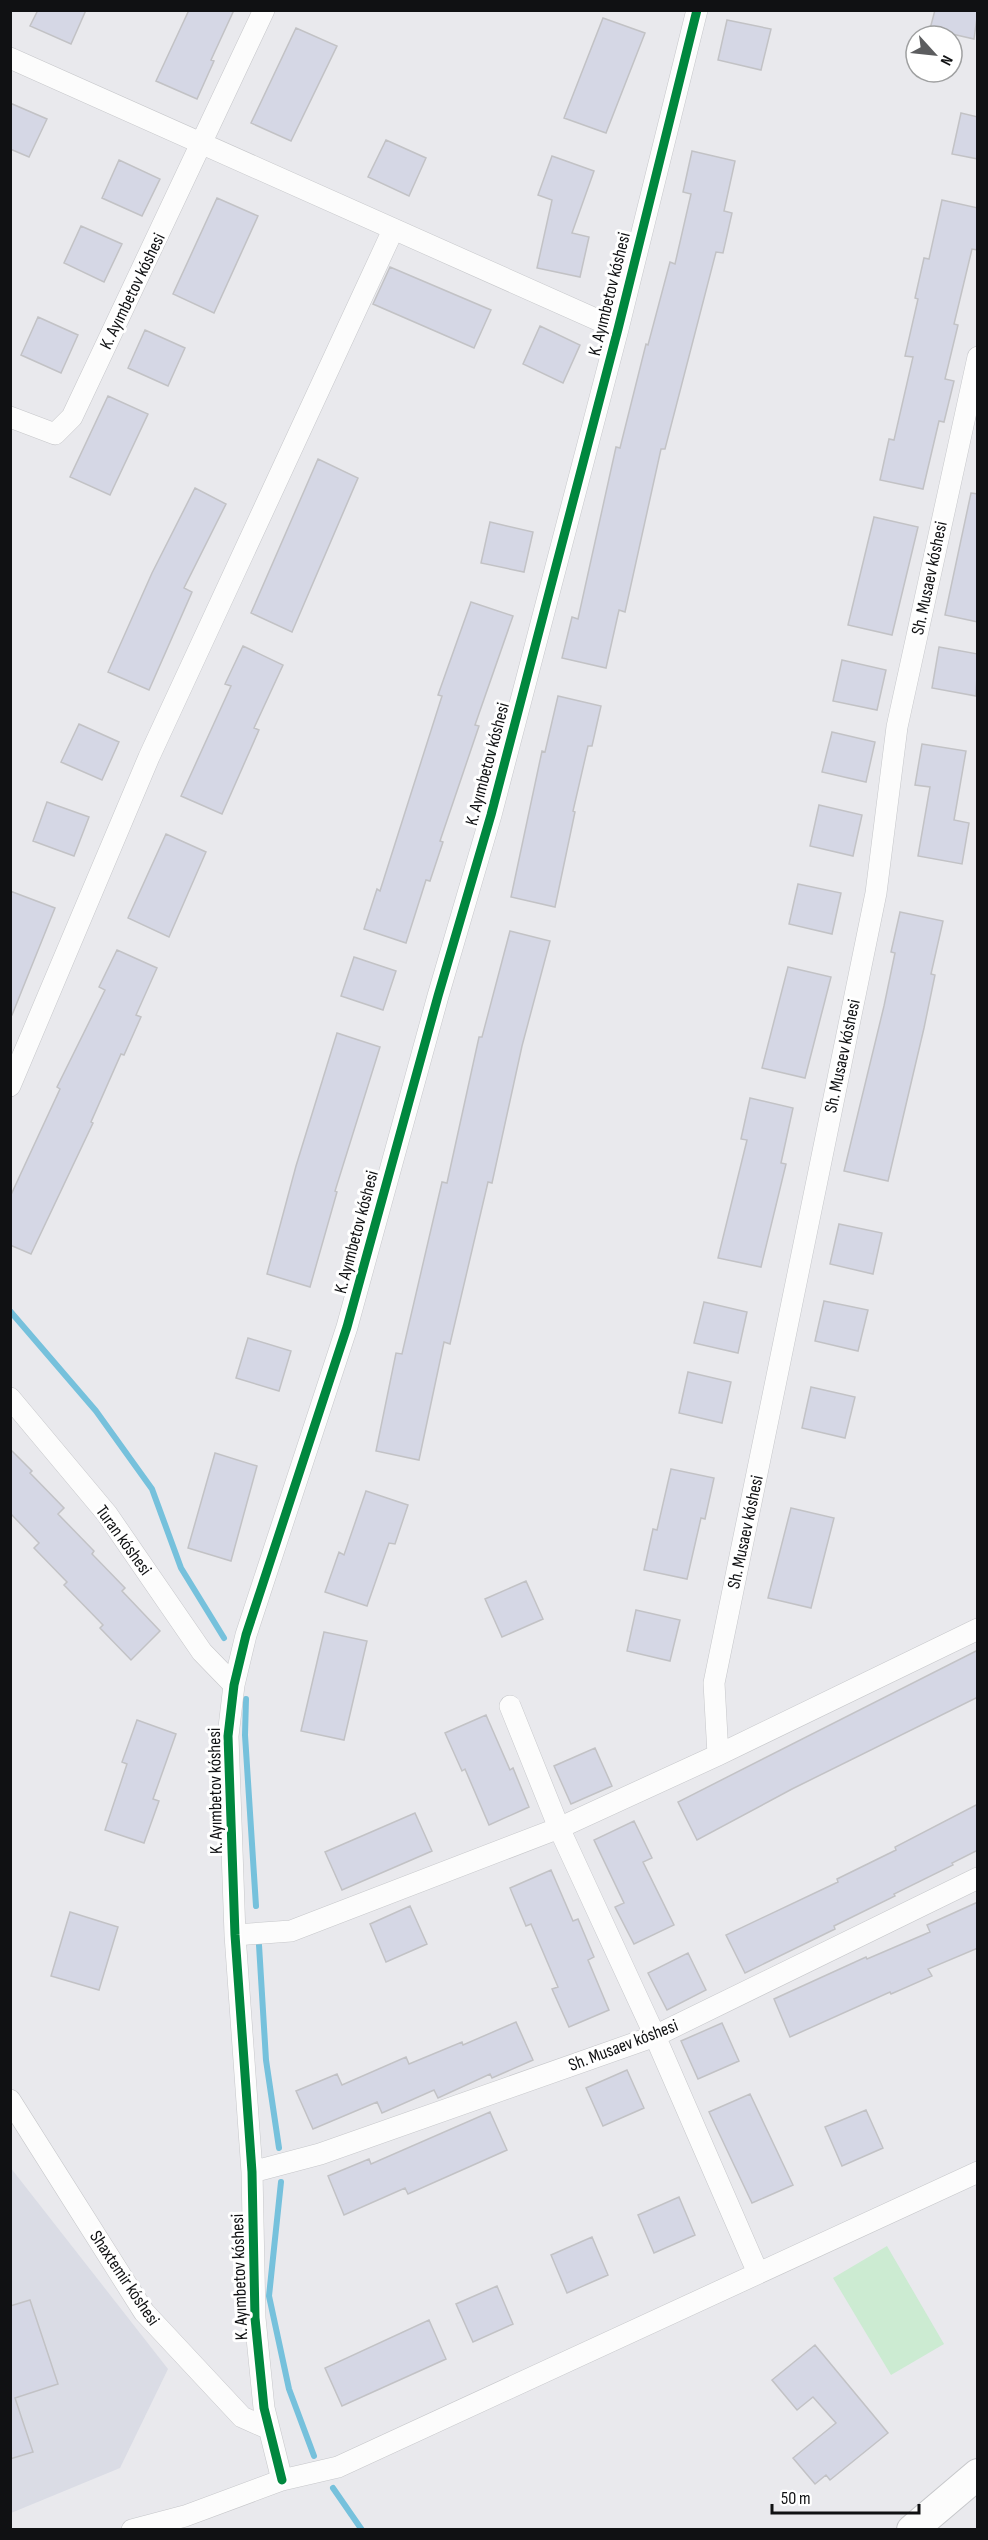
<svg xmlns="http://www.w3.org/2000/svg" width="988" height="2540" font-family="'Sofia Sans Condensed',sans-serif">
  <rect width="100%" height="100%" fill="#e9e9ed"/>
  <path fill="#dadce5" d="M10,2167L168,2369L120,2468L11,2513Z"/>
  <path fill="#ccebd2" d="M887,2246L944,2344L891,2375L833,2278Z"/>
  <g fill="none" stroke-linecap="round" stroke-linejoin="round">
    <path stroke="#76c1dc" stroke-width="6" d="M10,1311L96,1411L152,1489L181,1568L224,1638
      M246,1699L245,1735L256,1906
      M259,1945L266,2060L279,2148
      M281,2182L269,2296L289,2389L314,2456
      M333,2488L362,2530"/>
  </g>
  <path fill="#d5d7e5" stroke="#c2c2c5" stroke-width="1.5" d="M38,10H86L71,44L30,26Z
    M189,10H234L211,60L214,61L197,99L156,81Z
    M935,10H978L974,39L930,29Z
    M603,18L645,33L606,133L564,118Z
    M727,20L771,29L761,70L718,60Z
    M296,28L337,46L291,141L251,123Z
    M10,103L47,119L29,157L10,149Z
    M961,113L978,117V159L952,154Z
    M386,140L426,158L409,196L368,177Z
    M692,151L735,161L724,211L732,213L723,253L716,252L665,449H661L625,612L619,610L606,668L562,658L572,617L578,619L616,447L620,448L646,344L648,345L670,262L675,264L691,194L683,192Z
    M552,156L594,171L572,233L589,237L580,277L537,268L552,200L538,195Z
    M119,160L160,179L142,216L102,198Z
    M217,198L258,216L214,313L173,294Z
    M942,200L978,208V250L972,249L954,324L958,325L945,379L954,381L944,422L939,421L923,489L880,480L889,439L894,440L913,357L905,356L918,299L915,298L924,258L929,259Z
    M81,226L122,244L104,282L64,263Z
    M390,267L491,310L474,348L373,304Z
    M38,317L78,335L61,373L21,355Z
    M540,326L580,345L563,383L523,364Z
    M145,330L185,348L168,386L128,368Z
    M108,396L148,414L110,495L70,477Z
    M318,459L358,478L292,632L251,613Z
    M195,488L226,504L184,588L192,592L149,690L108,672L152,573Z
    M971,493L978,494V622L945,615Z
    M874,517L918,527L892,635L848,625Z
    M490,522L533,532L524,572L481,563Z
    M471,602L513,616L475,725L479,726L440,841L443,842L430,881L426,880L406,943L364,929L377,889L380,891L442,696L438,695Z
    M243,646L283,665L254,728L259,730L222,814L181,796L231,686L225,684Z
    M939,647L978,654L976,696L932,688Z
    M842,660L886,670L877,710L833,701Z
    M558,696L601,706L592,746H588L573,811L575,812L555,907L511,897L542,751L545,752Z
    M79,724L119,742L102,780L61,762Z
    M832,732L875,742L866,782L822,772Z
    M922,744L966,751L954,820L969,823L962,864L918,856L930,787L915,785Z
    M47,802L89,817L74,856L33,841Z
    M819,805L862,815L853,856L810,846Z
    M166,834L206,852L169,937L128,918Z
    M798,884L841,893L832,934L789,924Z
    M10,891L55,908L12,1015H10Z
    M900,912L943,921L931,974L935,975L924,1028L888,1181L844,1171L884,1006L895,953L891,952Z
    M510,931L550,941L522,1046L492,1183L488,1182L450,1344L444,1342L419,1460L376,1451L396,1353L402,1354L442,1182L447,1183L479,1037H482Z
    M117,950L157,968L136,1015L141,1017L124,1055L121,1054L91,1122L93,1123L31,1254L10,1245V1197L60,1089L57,1087L105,990L99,987Z
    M354,957L396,971L383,1010L341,996Z
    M788,967L831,977L805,1078L762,1068Z
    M337,1033L380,1047L335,1191L337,1192L310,1287L267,1274L296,1166Z
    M750,1098L793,1108L781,1163L786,1164L761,1267L718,1258L747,1140L741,1139Z
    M839,1224L882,1233L873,1274L830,1264Z
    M824,1301L868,1310L858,1351L815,1341Z
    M704,1302L747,1312L738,1353L694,1343Z
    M248,1338L291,1351L279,1391L236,1378Z
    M688,1372L731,1382L722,1423L679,1413Z
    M811,1387L855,1397L845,1438L802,1428Z
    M10,1449L32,1471L30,1473L64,1508L58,1514L94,1551L92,1554L125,1588L122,1591L160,1631L131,1660L100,1628L103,1625L64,1585L67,1582L34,1548L39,1543L10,1513Z
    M215,1453L257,1466L231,1561L188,1548Z
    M671,1469L714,1478L705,1519L701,1518L687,1579L644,1570L653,1529L657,1530Z
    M366,1491L408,1505L395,1544L389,1543L367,1606L325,1592L339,1552L344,1555Z
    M791,1508L834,1518L811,1608L768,1598Z
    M526,1581L543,1619L502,1637L485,1599Z
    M636,1610L680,1620L670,1661L627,1651Z
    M324,1632L367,1641L344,1740L301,1731Z
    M978,1650V1697L792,1789L697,1840L678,1802Z
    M486,1715L510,1770L513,1768L529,1807L489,1825L465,1769L462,1771L445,1733Z
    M137,1720L176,1734L153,1799L159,1801L144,1843L105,1830L127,1764L122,1762Z
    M595,1748L612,1786L571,1804L554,1766Z
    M978,1804V1850L952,1863L953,1865L894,1894L895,1896L834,1926L835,1929L745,1973L726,1935L838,1882L837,1879L896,1850L895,1847Z
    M415,1813L432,1851L342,1890L325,1852Z
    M634,1821L652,1858L643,1862L674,1925L634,1944L615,1907L624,1903L594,1840Z
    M551,1870L573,1921L578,1919L594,1957L588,1960L609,2010L569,2027L552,1989L558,1987L531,1924L526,1926L510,1888Z
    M978,1902V1948L928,1969L932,1976L891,1994L890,1992L790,2037L774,1999L866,1957L867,1959L930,1932L927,1925Z
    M410,1906L427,1944L386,1962L370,1924Z
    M70,1912L118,1927L99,1990L51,1976Z
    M688,1953L706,1990L667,2010L648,1973Z
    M516,2022L533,2060L492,2078L490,2074L438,2098L434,2090L382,2113L377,2102L313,2129L296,2091L337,2074L342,2085L406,2057L409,2064L462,2042L463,2045Z
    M722,2023L739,2061L698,2079L681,2041Z
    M627,2070L644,2108L603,2126L586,2088Z
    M750,2094L793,2185L752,2203L709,2112Z
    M866,2110L883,2148L842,2166L825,2127Z
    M490,2112L507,2150L408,2194L405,2188L344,2215L328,2176L369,2159L371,2164Z
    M679,2197L695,2235L654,2253L638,2215Z
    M592,2237L608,2275L567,2293L551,2255Z
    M497,2286L513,2324L473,2342L456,2304Z
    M30,2300L58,2384L15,2398L33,2452L10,2459V2306Z
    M429,2320L446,2359L342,2406L325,2368Z
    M815,2345L888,2433L830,2480L826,2475L815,2484L793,2458L836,2423L813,2397L797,2410L772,2380Z"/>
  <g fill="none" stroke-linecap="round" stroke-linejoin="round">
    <g stroke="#c6c7ca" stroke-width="22">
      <path id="street" d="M10,58L618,329
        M10,417L55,434L72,417L264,10
        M10,1086L149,757L393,230
        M10,1398L107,1514L202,1652L234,1685
        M510,1706L559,1828L655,2036L758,2273
        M718,1755L714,1683L876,893L897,727L978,357
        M235,1935L291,1931L559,1828L718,1755L978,1629
        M10,2100L144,2312L242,2417L269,2429
        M252,2172L320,2154L655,2036L978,1878
        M282,2480L264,2408L255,2318L252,2172L235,1935L228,1736L234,1685L246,1635L347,1327L438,996L491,815L618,329L697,10
        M132,2530L185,2516L282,2480L338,2467L978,2172"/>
    </g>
    <g stroke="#c6c7ca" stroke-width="32">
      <path id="secondary" d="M912,2530L978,2474"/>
    </g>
    <use href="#street" stroke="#fcfcfc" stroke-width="21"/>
    <use href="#secondary" stroke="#fcfcfc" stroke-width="30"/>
    <g stroke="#fff" stroke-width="13">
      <path id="cycleway" d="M282,2480L264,2408L255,2318L252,2172L235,1935L228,1736L234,1685L246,1635L347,1327L438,996L491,815L618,329L697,10"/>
    </g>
    <use href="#cycleway" stroke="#00873e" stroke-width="9"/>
  </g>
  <g text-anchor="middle" stroke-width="6" stroke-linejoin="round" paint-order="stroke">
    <g font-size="18" fill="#101113" stroke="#fff">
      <text transform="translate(132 291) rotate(-64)" y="6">K. Ayımbetov kóshesi</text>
      <text transform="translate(609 294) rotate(-76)" y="6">K. Ayımbetov kóshesi</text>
      <text transform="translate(929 578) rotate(-78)" y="6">Sh. Musaev kóshesi</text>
      <text transform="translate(487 764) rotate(-75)" y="6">K. Ayımbetov kóshesi</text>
      <text transform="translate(842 1056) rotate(-78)" y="6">Sh. Musaev kóshesi</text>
      <text transform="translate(356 1232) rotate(-75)" y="6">K. Ayımbetov kóshesi</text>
      <text transform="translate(745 1532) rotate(-78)" y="6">Sh. Musaev kóshesi</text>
      <text transform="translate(124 1540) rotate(54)" y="6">Turan kóshesi</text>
      <text transform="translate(215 1791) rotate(-91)" y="6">K. Ayımbetov kóshesi</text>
      <text transform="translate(623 2045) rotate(-21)" y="6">Sh. Musaev kóshesi</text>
      <text transform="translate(239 2277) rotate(-92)" y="6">K. Ayımbetov kóshesi</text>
      <text transform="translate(125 2278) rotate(56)" y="6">Shaxtemir kóshesi</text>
    </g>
  </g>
  <rect width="988" height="2540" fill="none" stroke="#101113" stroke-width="24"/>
  <g transform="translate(934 54) rotate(117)"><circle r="28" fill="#ffffff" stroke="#9fa0a1" stroke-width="1.5"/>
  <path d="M0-4.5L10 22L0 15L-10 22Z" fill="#5c5d5f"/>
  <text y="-9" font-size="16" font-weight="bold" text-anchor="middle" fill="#101113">N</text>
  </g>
  <path d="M772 2504v9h147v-9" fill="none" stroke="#101113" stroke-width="3"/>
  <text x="781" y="2504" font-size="18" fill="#101113" stroke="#ffffff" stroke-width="4.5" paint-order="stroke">50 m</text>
</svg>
